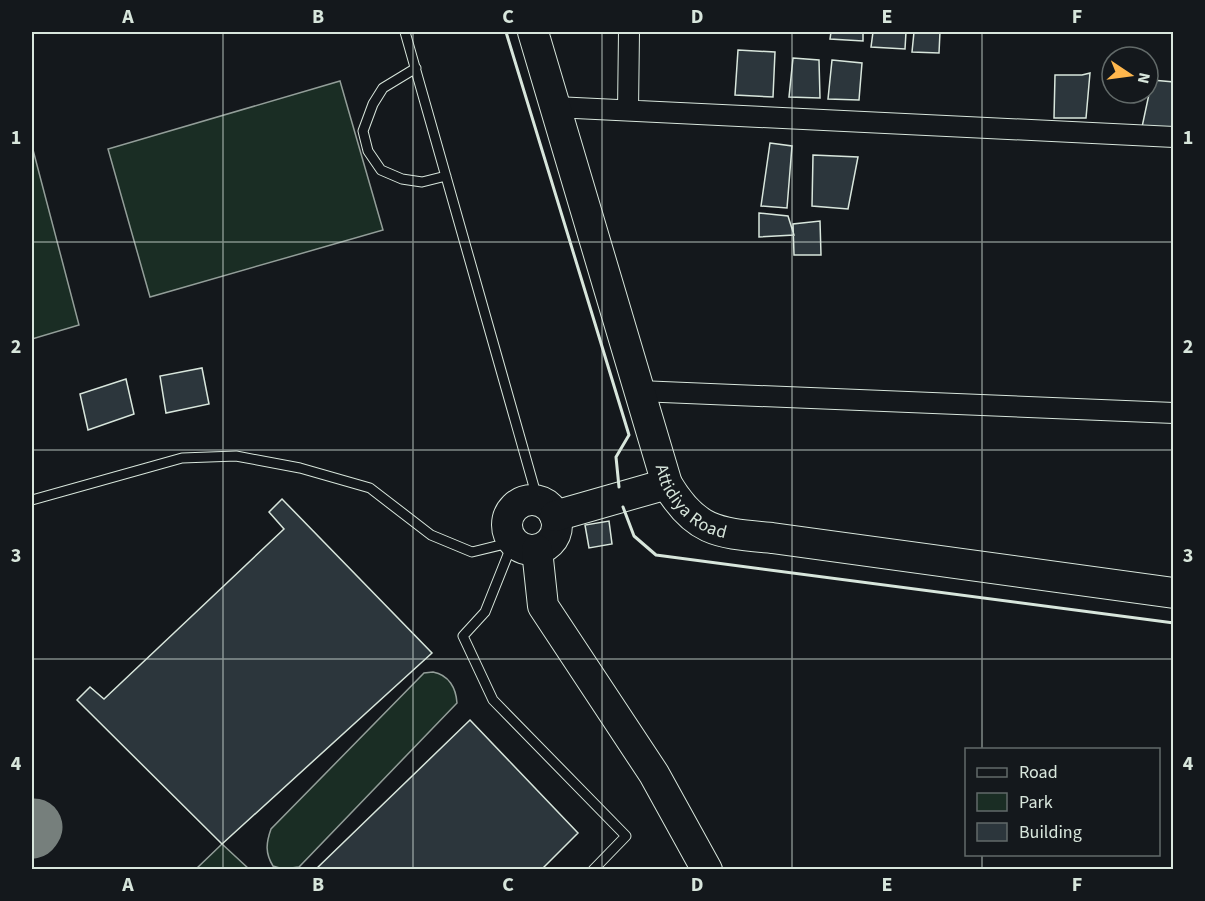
<svg xmlns="http://www.w3.org/2000/svg" width="1205" height="901" font-family="'Source Sans 3',sans-serif">
  <rect width="100%" height="100%" fill="#14181c"/>
  <path fill="#1a2d24" stroke="#939e99" stroke-width="1.5" d="M340,81L383,230L150,297L108,149Z
    M32,146L79,325L32,339Z
    M433,672C449,675 456,688 457,703L299,867L283,869L273,866C265,853 266,843 271,829L424,673Z
    M222,844L249,869H196Z"/>
  <g fill="none" stroke-linecap="round" stroke-linejoin="round">
    <path stroke="#767f7c" stroke-width="57" d="M32,830L34,827"/>
  </g>
  <path fill="#2c363c" stroke="#d8e6dc" stroke-width="1.5" d="M831,32H863V41L830,39Z
    M873,32H906L905,49L871,47Z
    M914,32H940L939,53L912,52Z
    M738,50L775,52L773,97L735,95Z
    M793,58L819,60L820,98L789,97Z
    M832,60L862,63L859,100L828,99Z
    M1090,73L1086,118H1054L1055,75H1082Z
    M1152,80L1174,82V127H1142Z
    M770,143L792,146L787,208L761,206Z
    M813,155L858,157L848,209L812,206Z
    M759,213L788,216L794,235L759,237Z
    M820,221L821,255H794L793,224Z
    M202,368L209,404L166,413L160,376Z
    M126,379L134,414L88,430L80,394Z
    M282,499L432,653L222,844L77,700L90,687L104,699L284,529L269,512Z
    M609,521L612,544L589,548L585,525Z
    M470,720L578,833L541,870H315Z"/>
  <g fill="none" stroke-linecap="round" stroke-linejoin="round">
    <g stroke="#d8e6dc" stroke-width="11">
      <path id="service" d="M405,32L538,501
        M416,68L383,88L373,104L363,131L368,151L381,170L402,179L422,182L446,176
        M32,500L182,458L236,456L300,468L370,488L431,535L472,552L513,542L485,612L463,636L493,700L626,836L593,870"/>
    </g>
    <g stroke="#d8e6dc" stroke-width="22">
      <path id="minor" d="M555,107L1174,137
        M628,110L629,32
        M639,391L1174,413"/>
    </g>
    <g stroke="#d8e6dc" stroke-width="32">
      <g id="primary">
        <path id="s1" d="M533,32L667,484C696,533 719,533 772,538L1174,593"/>
        <circle cx="532" cy="525" r="25"/>
        <path d="M555,516L667,484"/>
        <path d="M537,550L543,606L654,774L707,870"/>
      </g>
    </g>
    <use href="#service" stroke="#14181c" stroke-width="9"/>
    <use href="#minor" stroke="#14181c" stroke-width="20"/>
    <use href="#primary" stroke="#14181c" stroke-width="30"/>
    <path stroke="#d8e6dc" stroke-width="3" d="M506,32L629,435L616,457L619,487
      M623,507L634,536L656,555L1174,623"/>
  </g>
  <path fill="none" stroke="#d8e6dc" stroke-width="1.5" stroke-opacity="0.55" d="M223,32V870M413,32V870M602,32V870M792,32V870M982,32V750M32,242H1174M32,450H1174M32,659H1174M982,854V870"/>
  <g text-anchor="middle" stroke-width="4.5" stroke-linejoin="round" paint-order="stroke">
    <g font-size="18" fill="#d8e6dc" stroke="#14181c">
      <text dy="6" stroke="none"><textPath href="#s1" startOffset="501">Attidiya Road</textPath></text>
    </g>
  </g>
  <rect width="1205" height="901" fill="none" stroke="#14181c" stroke-width="66"/>
  <rect x="965" y="748" width="195" height="108" fill="#14181c" stroke="#626a69" stroke-width="1.5"/>
  <rect x="977" y="768" width="30" height="9" fill="#14181c" stroke="#626a69" stroke-width="1.5"/>
  <text x="1019" y="778" font-size="18" fill="#d8e6dc">Road</text>
  <rect x="977" y="793" width="30" height="18" fill="#1a2d24" stroke="#626a69" stroke-width="1.5"/>
  <text x="1019" y="808" font-size="18" fill="#d8e6dc">Park</text>
  <rect x="977" y="823" width="30" height="18" fill="#2c363c" stroke="#626a69" stroke-width="1.5"/>
  <text x="1019" y="838" font-size="18" fill="#d8e6dc">Building</text>
  <g transform="translate(1130 75) rotate(103)"><circle r="28" fill="#14181c" stroke="#626a69" stroke-width="1.5"/>
  <path d="M0-4.5L10 22L0 15L-10 22Z" fill="#ffb74d"/>
  <text y="-9" font-size="16" font-weight="bold" text-anchor="middle" fill="#d8e6dc">N</text>
  </g>
  <rect x="33" y="33" width="1139" height="835" fill="none" stroke="#d8e6dc" stroke-width="2"/>
  <g font-size="20" text-anchor="middle" font-weight="bold" fill="#d8e6dc">
    <text x="128" y="23">A</text>
    <text x="318" y="23">B</text>
    <text x="508" y="23">C</text>
    <text x="697" y="23">D</text>
    <text x="887" y="23">E</text>
    <text x="1077" y="23">F</text>
    <text x="16" y="144">1</text>
    <text x="1188" y="144">1</text>
    <text x="16" y="353">2</text>
    <text x="1188" y="353">2</text>
    <text x="16" y="562">3</text>
    <text x="1188" y="562">3</text>
    <text x="16" y="770">4</text>
    <text x="1188" y="770">4</text>
    <text x="128" y="891">A</text>
    <text x="318" y="891">B</text>
    <text x="508" y="891">C</text>
    <text x="697" y="891">D</text>
    <text x="887" y="891">E</text>
    <text x="1077" y="891">F</text>
  </g>
</svg>
